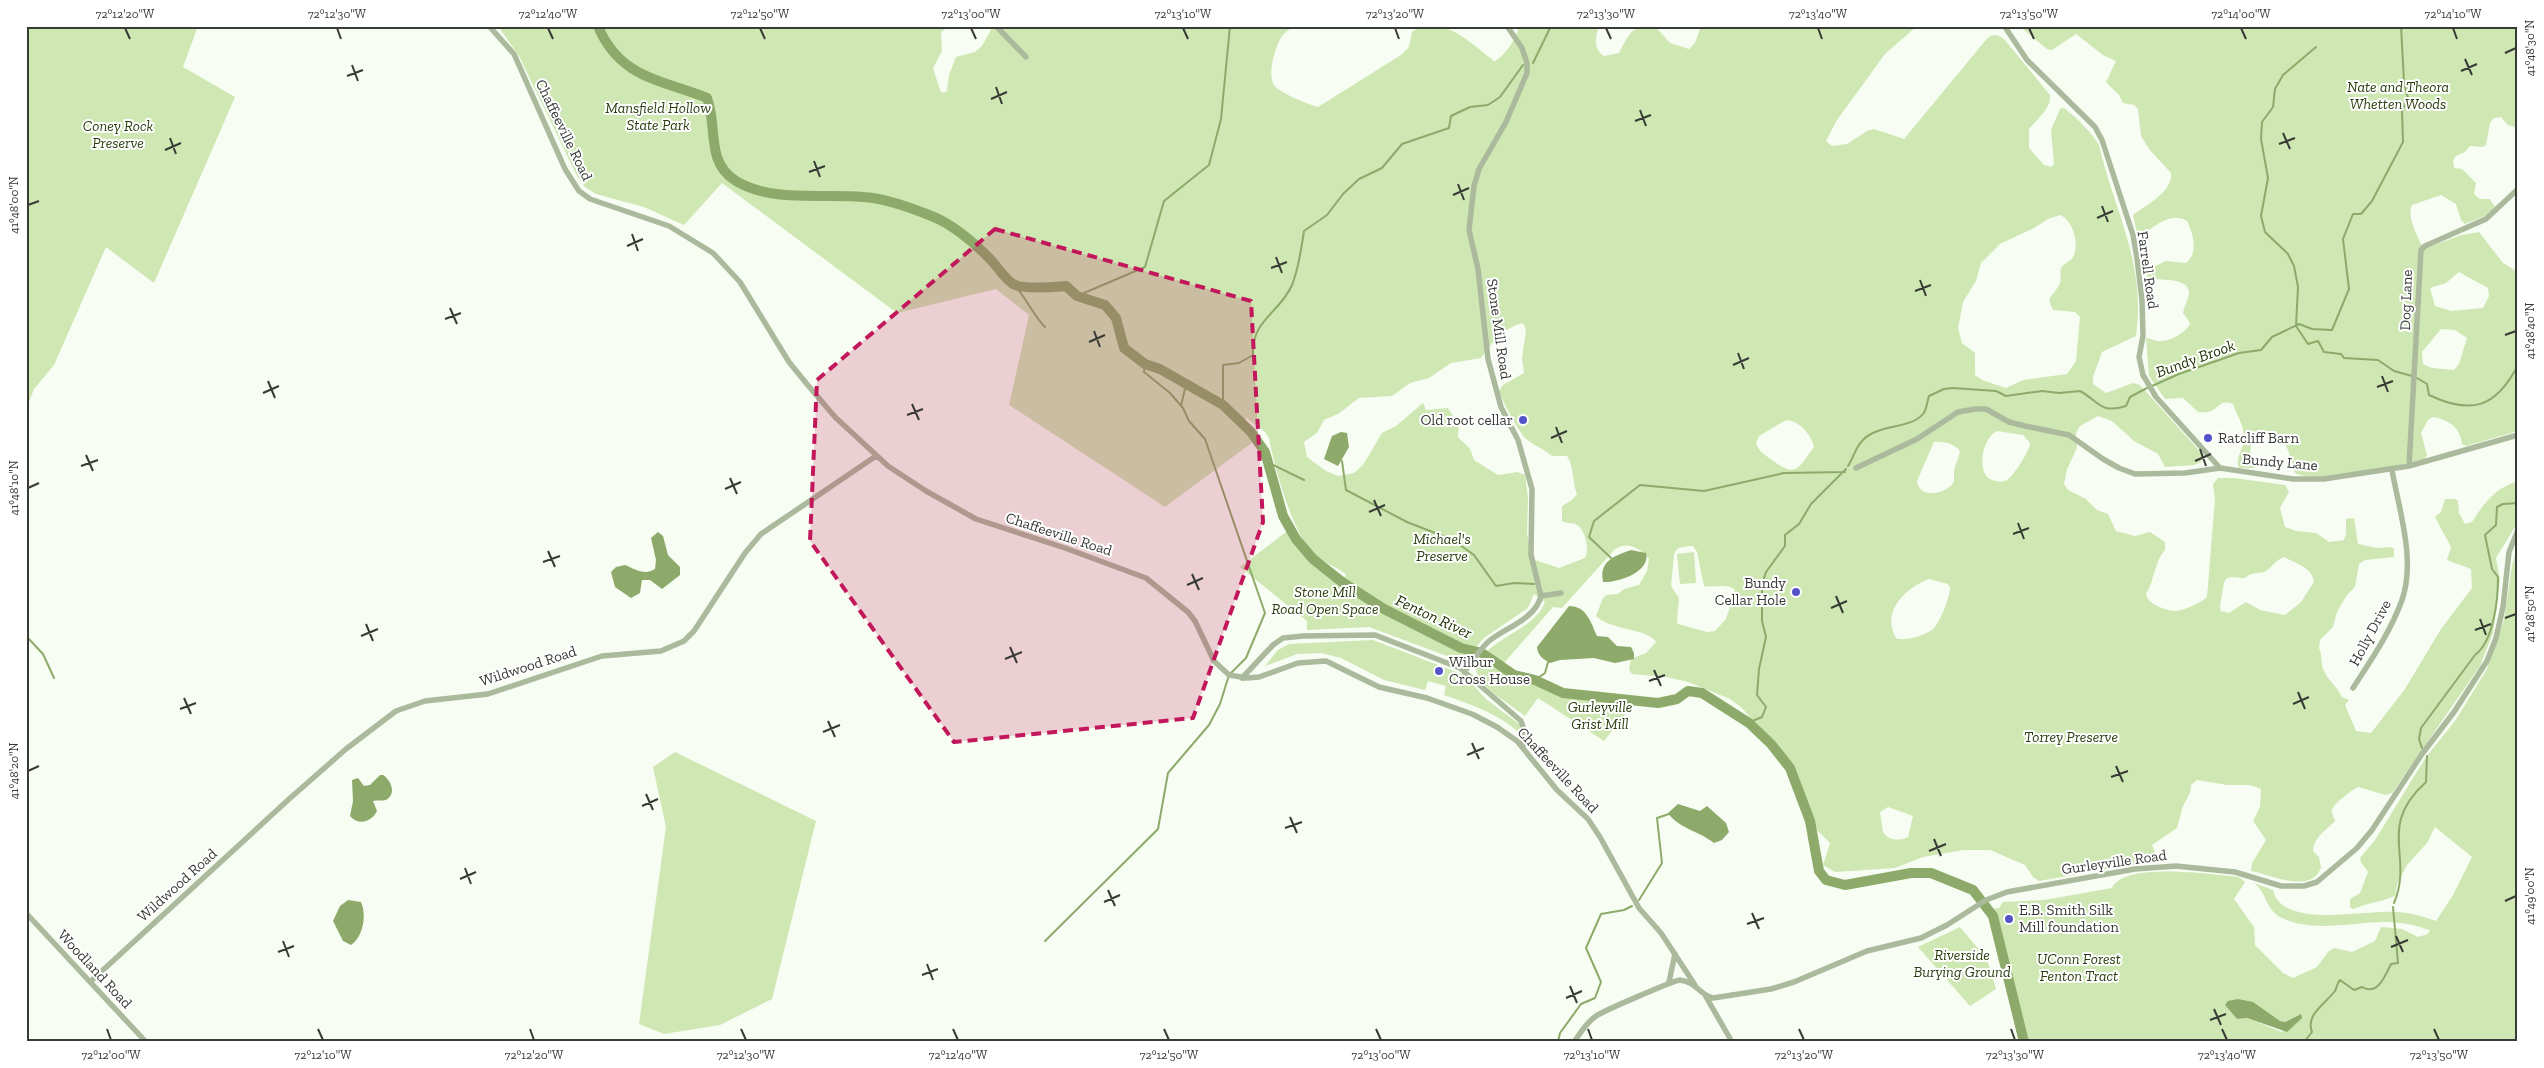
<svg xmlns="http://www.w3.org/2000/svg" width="2544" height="1068" font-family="'Zilla Slab',serif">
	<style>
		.green { fill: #cee7b3; fill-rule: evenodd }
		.water { fill: #8daa6a }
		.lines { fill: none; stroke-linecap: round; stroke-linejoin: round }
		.stream { stroke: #8daa6a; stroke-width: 2 }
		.river { stroke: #8daa6a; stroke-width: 10 }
		.minor { stroke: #abb99c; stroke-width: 5.5 }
		.marked { fill: #c2185b; fill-opacity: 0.2; stroke: #c2185b; stroke-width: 4; stroke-dasharray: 10 6; stroke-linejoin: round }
		.ticks { fill: none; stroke: #373a35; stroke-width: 2 }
		.poi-dot { fill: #5553ca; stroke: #fff; stroke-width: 2 }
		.labels { text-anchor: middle; stroke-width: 4; stroke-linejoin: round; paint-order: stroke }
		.park-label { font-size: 15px; font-style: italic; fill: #2b3e0e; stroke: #fff }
		.street-label { font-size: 15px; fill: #373a35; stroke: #fff }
		.poi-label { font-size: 15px; fill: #373a35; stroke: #fff; text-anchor: start }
		.water-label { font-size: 16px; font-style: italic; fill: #203201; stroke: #fff }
		.neatline { fill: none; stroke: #373a35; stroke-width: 2 }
		.ticks-label { font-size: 12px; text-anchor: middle; fill: #373a35 }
	</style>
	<rect width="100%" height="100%" fill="#f7fdf2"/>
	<path class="green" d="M26 26H198L183 67 235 97 154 283 106 247 54 365 34 389 26 410Z
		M498 26H950L941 32 942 51 933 68 940 90 943 93 947 91 949 75 956 57 975 52 982 46 993 26H1294C1290 29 1285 32 1282 36 1275 47 1267 73 1274 85 1277 92 1310 105 1318 107L1401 55 1409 47 1412 32C1439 10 1474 46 1494 61 1502 60 1520 34 1518 26H1599C1595 38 1593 48 1604 56L1619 53C1630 33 1630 26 1655 26L1670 43 1689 49 1695 43 1701 26H1917L1885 54 1837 120 1826 141 1832 146 1847 144 1867 131 1874 129 1904 139 1985 41 1990 36 1997 35 2004 39 2050 95C2052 108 2036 120 2029 129V148L2044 165 2051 167 2054 164 2051 130 2060 109 2064 108C2075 116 2093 134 2099 145 2115 214 2146 262 2136 336L2102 352 2093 377V384L2106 393 2133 383 2140 385 2203 455 2201 462 2194 465 2165 467 2158 454 2134 441 2112 421 2098 416 2080 426 2076 433 2077 448 2067 469 2064 484 2068 490 2086 499 2097 510 2108 514 2116 531 2135 536 2150 532 2165 542V550C2155 560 2155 579 2146 594 2147 604 2165 610 2174 611 2183 611 2201 603 2207 597L2215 499 2213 484 2218 478H2234L2285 485 2289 492 2280 508 2285 527 2296 531 2316 533 2329 542 2344 540 2346 534V519L2354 518 2358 544 2377 548 2391 547 2394 549V557L2365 560 2359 564 2355 587 2347 595 2337 612 2333 627 2320 640 2319 648C2323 656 2320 663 2324 671 2329 681 2337 687 2342 697L2349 700 2345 705 2356 731 2371 733 2405 689 2441 629 2472 588 2471 569 2447 560 2451 547 2435 517 2441 512 2445 499H2455L2458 501 2459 513 2465 524 2472 522C2484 503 2495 488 2518 481V522L2496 558 2500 580 2493 633 2480 666 2392 793 2385 795 2359 787C2354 788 2333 804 2332 810 2331 813 2334 817 2335 821 2325 832 2315 835 2313 851L2319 857 2321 868C2310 895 2269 874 2251 871L2252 863 2266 840 2253 821 2260 807 2261 789 2250 785H2227L2197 780 2191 785 2190 793 2183 806 2177 828 2152 845 2158 860 2039 881 2033 877 2025 865 1990 850H1963L1923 857 1895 868 1835 872 1823 865 1830 843 1814 827 1796 770 1742 708 1730 699 1688 682 1666 677 1632 674 1629 670 1631 659 1646 653 1656 642C1650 629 1609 630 1596 616L1603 598 1606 595 1618 594 1624 589 1639 585 1647 571 1649 559C1639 548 1629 541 1615 549L1562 608 1553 607 1504 663 1525 681 1546 688 1603 698 1640 696 1604 741 1538 698 1525 716C1512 705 1474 685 1476 666 1491 636 1534 631 1545 602L1534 594 1528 608 1484 638 1463 662 1369 627 1307 630V621L1240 567 1290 529C1304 552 1322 565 1343 580L1346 574C1335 566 1322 562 1313 553 1293 534 1274 466 1269 438L1265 432 1245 417 1253 442 1165 507 1009 405 1029 315 996 289 897 313 722 183 684 225 644 207 596 194 585 187 577 176 519 56ZM2060 215C2073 220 2080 245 2073 257 2070 262 2064 263 2061 268 2059 273 2062 278 2060 283 2057 290 2052 294 2049 300L2053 310 2075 312 2080 317 2076 361 2067 374 2023 380 2006 388 1982 380 1975 375V353L1962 343 1958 328 1963 302 1976 281 1981 263 2000 244 2034 228 2048 219ZM1523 323 1526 330 1522 358 1524 373 1503 385 1499 391C1503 402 1518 431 1526 439 1534 445 1544 449 1552 456H1567C1574 466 1572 482 1577 494L1572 500 1562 506V521C1566 524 1571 522 1577 525 1585 529 1590 550 1585 558L1559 568 1532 559 1527 533 1528 498 1525 475 1518 472 1498 475 1474 460 1470 449 1458 437 1459 425 1448 408 1426 410 1423 403 1396 426 1382 433 1363 465 1354 473 1338 476 1326 471 1307 457 1304 442 1317 433 1324 420 1338 414 1359 398 1392 396 1410 383 1429 378 1451 363 1481 358 1499 334 1516 325ZM1786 420C1798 420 1812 435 1814 447 1798 468 1797 479 1772 460 1765 455 1758 451 1756 443L1759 436ZM1997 431 2023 435 2030 443C2031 449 2013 477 2007 480 2000 483 1994 481 1988 478 1977 467 1983 438 1997 431ZM1934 442C1942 441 1957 444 1960 452L1954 470V482C1946 494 1920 500 1917 481ZM1689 546H1693L1697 552 1704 586C1714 588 1725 583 1734 589L1735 592 1726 619 1715 631 1707 632 1678 624 1677 621 1679 598 1671 586 1674 554 1678 548ZM2284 557C2296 564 2312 567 2314 582L2301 602 2285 615 2260 610 2246 602 2229 613 2221 611C2219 605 2221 601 2222 595 2225 574 2225 577 2245 578 2252 572 2256 574 2264 572 2271 569 2275 560 2284 557ZM1929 579 1948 584 1950 588C1950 597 1940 622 1934 628 1928 635 1904 642 1896 638 1881 612 1905 588 1929 579ZM1888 807 1913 816 1908 837C1899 841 1889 841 1883 832L1880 812Z
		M2019 26H2518V128L2508 125 2501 117 2494 118 2490 123 2486 145 2483 147 2470 146 2465 152 2456 156 2453 160 2454 168 2462 169 2476 183 2474 194 2480 199H2490L2495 207 2485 216 2465 224 2461 220 2456 204 2441 195 2412 205C2406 215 2418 239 2424 249L2461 235 2479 232 2503 263 2518 272V431L2466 446 2462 444C2460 427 2449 420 2433 417L2428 420 2421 433 2427 455 2424 460C2395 465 2320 485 2295 473 2286 450 2290 432 2258 430 2249 443 2248 454 2255 468H2239C2235 459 2242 450 2244 442 2246 428 2237 416 2233 404 2220 399 2218 409 2211 411 2207 413 2202 412 2198 412L2183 398 2165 399 2149 376 2146 338C2150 338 2154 341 2158 341 2167 343 2188 332 2190 323L2183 313C2184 306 2188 300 2189 294 2191 277 2158 280 2148 279L2146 270 2166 261 2186 263C2199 253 2193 233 2187 221 2171 211 2155 226 2142 235L2137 233 2133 215C2146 205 2173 192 2171 173L2149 149 2141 136 2138 109 2134 105 2123 103 2119 95 2106 82 2116 61 2103 55 2076 34 2052 50 2047 49ZM2459 272 2488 288 2489 296 2483 308 2451 311 2435 306 2430 288 2446 283ZM2441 329 2455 330 2467 338 2459 364 2454 370 2432 368 2423 364 2422 352Z
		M2518 546V1042H2025L2013 1000 1998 919 1990 909 1999 908 2003 902 2044 900 2112 888C2124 861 2215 875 2239 877L2245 882 2234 899 2254 927 2255 945 2283 973 2293 978 2317 967 2328 952 2334 948 2352 952 2375 941 2381 927 2402 929 2418 937 2428 934 2430 930 2426 929C2412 924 2399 922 2385 922 2352 922 2313 933 2282 918 2265 910 2267 892 2254 883L2273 890C2281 929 2365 910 2394 912 2409 912 2422 916 2436 921L2453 895 2472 857 2435 827 2427 843 2407 865 2397 884 2395 896C2381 902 2367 903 2353 909L2350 907V899L2360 893 2368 872 2361 862 2360 858 2375 840 2426 757 2455 721 2487 669 2504 620 2512 565ZM2225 1005 2284 1022 2301 1014 2282 1032 2247 1018 2237 1019Z
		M1694 552 1696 583 1680 584 1677 554Z
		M1373 640 1464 675 1486 699 1519 724 1532 746C1508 717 1478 707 1444 695L1446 686 1428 681 1425 690 1384 680 1341 658 1321 653 1297 654 1265 666 1278 650 1289 644Z
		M675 752 816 821 772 999 720 1025 664 1034 639 1024 666 827 653 767Z
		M1960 927 1987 959 1996 989 1970 1006 1918 947Z"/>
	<path class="water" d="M1341 432 1347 433 1349 447 1338 466 1324 459 1332 436Z
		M658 532 663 536 668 555 680 567V575L662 589 650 580H642L640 593 631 598 615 587 611 572 616 567 625 565C635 569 644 576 655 569L656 560 651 538Z
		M1631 550 1646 553C1651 572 1617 583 1603 582 1599 561 1614 556 1631 550Z
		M1569 606C1587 606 1591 623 1597 636L1608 637 1617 646 1631 647 1634 653V659L1615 663 1594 658 1560 660 1550 663C1544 660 1537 655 1537 647Z
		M380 775H383C391 780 397 794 386 800 382 801 377 800 373 801L377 811C372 822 358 826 350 816L353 801 352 780 358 778 364 786 370 785Z
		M1678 804 1700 811 1707 806 1726 823 1729 832 1722 840 1714 843C1699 831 1678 828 1668 813Z
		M348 900 361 902C367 915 363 937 351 945L343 941 333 921 340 906Z
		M2238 999 2253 1002 2280 1021 2285 1022 2301 1014 2302 1018 2287 1032 2247 1018 2237 1019 2225 1005 2228 1001Z"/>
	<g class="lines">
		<path class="stream" d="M2316 47 2283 75 2275 89 2273 107 2262 122 2261 139 2268 178 2261 216 2265 232 2288 254 2294 266 2298 287 2296 326 2308 344 2318 341 2324 352 2341 354 2344 358 2378 360 2394 371 2412 376
			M1533 63 1551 26
			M1014 285C1027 298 1032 314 1045 327
			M1077 296 1145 267 1164 201 1209 165 1221 119 1230 26
			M2417 378 2427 384 2429 395C2471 415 2496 408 2518 365
			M2152 386 2179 374 2239 353 2261 350 2272 337 2299 324 2312 329 2332 330 2349 289 2343 239 2353 214H2361L2372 201 2403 142 2402 111 2408 98 2404 82 2401 26
			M1223 405V365L1239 363 1253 355C1251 320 1280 313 1292 285 1299 268 1301 249 1304 231L1327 215 1343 194 1359 179 1382 168 1402 144 1449 128 1451 116 1470 107 1488 105 1500 97 1523 65
			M1181 406 1186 384
			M1342 461 1346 490 1407 522 1453 540 1474 555 1496 586 1514 583 1534 584
			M1269 463 1304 480
			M1848 466C1854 457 1855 448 1863 440 1878 424 1911 429 1923 414 1927 409 1927 402 1929 396L1944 389 1953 388 1996 391 2006 396 2042 391 2059 393 2080 391C2100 402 2100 414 2126 406L2130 397 2147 388
			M1611 558 1589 537 1594 521 1640 485 1704 491 1784 473 1845 472
			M26 636 43 654 54 678
			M1535 680 1545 673 1548 662
			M1727 708 1750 722 1762 717 1766 707 1757 695 1759 669 1766 637 1762 621V584L1766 572 1785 546V535L1799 524 1811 504 1846 469
			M2422 748 2419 739 2421 728 2475 655C2494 641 2498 599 2498 577L2492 569 2485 535 2496 525 2497 507 2503 504 2518 503
			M1639 900 1662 863 1657 818 1669 814
			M2394 903C2414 856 2376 827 2426 782L2427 756
			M1045 941 1158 829 1168 773 1209 725 1220 704 1229 675 1246 658 1265 613 1205 439 1189 421 1183 408 1170 393 1144 372 1145 364
			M1558 1042 1560 1033 1581 1004 1595 998 1601 982 1586 948 1601 914 1624 910 1632 906
			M2266 1042H2288
			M2304 1042 2312 1032C2305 1015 2326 1003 2335 991 2337 987 2337 983 2340 980L2354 990 2362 987C2378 996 2385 976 2391 964L2398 963 2393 907"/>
		<path class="river" d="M598 26C619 78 662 80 707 98 718 126 705 162 736 181 773 203 822 193 863 197 885 198 909 207 929 215 951 223 974 242 990 259 997 266 1004 278 1013 284 1023 290 1054 287 1066 286L1077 296 1105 305 1116 318 1124 348 1145 364 1160 369 1223 405 1251 432 1265 452 1283 516 1296 539 1313 559 1342 582 1384 609 1461 648 1482 653 1514 675 1535 680 1563 693 1658 703 1677 699 1688 691 1702 693 1749 723 1771 744 1790 768 1810 821 1819 871 1826 880 1845 885 1911 873H1931L1973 890 1993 916 2024 1042"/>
		<path class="minor" d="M489 26 514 54 565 169 579 191 590 199 669 226 713 253 740 282 789 362 806 383 835 417 888 466 926 491 976 519 1065 548 1146 578 1188 612 1195 621 1214 661 1229 675 1247 678 1259 677 1298 663 1326 661 1379 687 1427 698 1472 714 1497 727 1517 741 1557 790 1588 819 1600 837 1639 908 1661 933 1695 985
			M996 26 1026 57
			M2005 27 2027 60 2095 127 2102 140 2133 235 2137 258 2142 300 2143 336 2139 357 2143 375 2156 397 2220 468
			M2409 466 2421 250 2425 246 2486 219 2518 189
			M1856 468 1917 439 1958 412 1975 409H1986L2009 422 2025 426 2069 435 2103 459 2119 468 2135 474 2185 473 2220 468 2293 479H2324L2409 466 2518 435
			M1541 596 1561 593
			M1465 671C1472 662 1479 650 1488 642 1504 628 1535 620 1541 596L1531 555 1532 489 1518 440 1501 407 1488 359 1478 269 1469 230 1474 186 1479 169 1506 122 1527 73V63L1522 48 1507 26
			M1242 678 1273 645 1283 638 1303 636 1375 635 1460 668 1521 721 1524 730 1523 748
			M2353 688C2371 660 2391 631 2402 600 2416 560 2399 510 2392 470
			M26 913 146 1042
			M90 982 288 800 346 749 396 711 425 701 488 694 602 656 661 651 684 641 694 631 745 553 761 534 876 456
			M1669 982 1675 954
			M1705 995 1732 1042
			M1574 1042C1581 1032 1586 1023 1596 1016 1603 1011 1675 980 1680 980 1697 982 1699 995 1713 998L1771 989 1794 982 1867 951 1921 938 1947 925 1986 900 2007 892 2135 869 2176 866 2235 872 2281 886H2304L2317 882 2357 848 2372 830 2422 754 2454 712 2487 661 2496 638 2503 607 2509 552 2518 530"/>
	</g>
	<path class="marked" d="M995 229 1251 301 1263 522 1193 718 954 742 810 541 817 380Z"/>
	<path class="ticks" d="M125 28 130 39M337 28 341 39M548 28 553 39M760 28 765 39M971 28 976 39M1183 28 1188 39M1395 28 1399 39M1606 28 1611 39M1818 28 1822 39M2029 28 2034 39M2241 28 2246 39M2453 28 2457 39M2505 53 2516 48M2465 59 2472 75M352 65 358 81M2461 71 2477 64M347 76 363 70M996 87 1002 104M991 99 1007 92M1640 110 1646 126M1635 121 1651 115M2283 133 2290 149M170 138 176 154M2279 144 2295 138M165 150 181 143M814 161 820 177M809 172 825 166M1458 184 1464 200M1453 195 1469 188M28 205 39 201M2102 206 2108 222M2097 218 2113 211M632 234 638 251M627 246 643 239M1276 257 1282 273M1271 268 1287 262M1920 280 1926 296M1915 291 1931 285M450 308 457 324M445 319 461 313M1094 331 1100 347M2505 335 2516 331M1089 342 1105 335M1738 353 1744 369M1733 365 1749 358M2382 376 2388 392M268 381 275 398M2377 387 2393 381M263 393 279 386M912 404 919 420M907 415 923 409M1556 427 1562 443M1551 438 1567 431M2200 449 2206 466M86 455 93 471M2195 461 2211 454M81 466 98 460M730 478 737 494M28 488 39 483M725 489 741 482M1374 500 1381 516M1369 512 1385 505M2018 523 2024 539M2013 534 2029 528M548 551 555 567M543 562 560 556M1192 574 1199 590M1187 585 1203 578M1836 596 1843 613M1831 608 1847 601M2505 618 2516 614M2480 619 2486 635M366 624 373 641M2475 630 2491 624M361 636 378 629M1010 647 1017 663M1005 659 1022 652M1654 670 1661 686M1649 681 1665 675M2298 692 2305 709M184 698 191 714M2293 704 2309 697M180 709 196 703M828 721 835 737M823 732 840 725M1472 743 1479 759M1467 755 1484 748M2116 766 2123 782M28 771 39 766M2111 777 2128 771M646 794 653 810M642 806 658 799M1290 817 1297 833M1285 828 1302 822M1934 839 1941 856M1929 851 1946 844M465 868 471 884M460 879 476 872M1108 890 1115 906M2505 901 2516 896M1104 902 1120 895M1752 913 1759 929M1747 924 1764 918M2396 936 2403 952M283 941 289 957M2391 947 2408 940M278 952 294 946M927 964 933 980M922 975 938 969M1570 986 1577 1003M1566 998 1582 991M2214 1009 2221 1025M2210 1020 2226 1014M107 1029 111 1040M318 1029 323 1040M530 1029 534 1040M741 1029 746 1040M953 1029 958 1040M1164 1029 1169 1040M1376 1029 1381 1040M1588 1029 1592 1040M1799 1029 1804 1040M2011 1029 2015 1040M2222 1029 2227 1040M2434 1029 2439 1040"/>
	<g class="poi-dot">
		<circle cx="1523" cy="420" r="5"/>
		<circle cx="2208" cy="438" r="5"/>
		<circle cx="1796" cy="592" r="5"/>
		<circle cx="1439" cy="671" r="5"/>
		<circle cx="2009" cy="919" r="5"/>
	</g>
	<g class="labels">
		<g class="park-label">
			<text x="2398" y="92">Nate and Theora<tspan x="2398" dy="17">Whetten Woods</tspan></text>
			<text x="658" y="113">Mansfield Hollow<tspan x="658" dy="17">State Park</tspan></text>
			<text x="118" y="131">Coney Rock<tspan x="118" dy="17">Preserve</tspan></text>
			<text x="1442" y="544">Michael's<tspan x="1442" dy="17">Preserve</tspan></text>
			<text x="1325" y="597">Stone Mill<tspan x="1325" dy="17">Road Open Space</tspan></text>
			<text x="1600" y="712">Gurleyville<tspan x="1600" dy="17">Grist Mill</tspan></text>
			<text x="2071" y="742">Torrey Preserve</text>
			<text x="1962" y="960">Riverside<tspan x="1962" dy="17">Burying Ground</tspan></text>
			<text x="2079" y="964">UConn Forest<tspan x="2079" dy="17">Fenton Tract</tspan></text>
		</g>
		<g class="street-label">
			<text transform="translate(564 130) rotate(64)" y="5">Chaffeeville Road</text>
			<text transform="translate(2148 270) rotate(82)" y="5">Farrell Road</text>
			<text transform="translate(2406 300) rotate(-88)" y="5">Dog Lane</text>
			<text transform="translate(1499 329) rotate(82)" y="5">Stone Mill Road</text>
			<text transform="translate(2280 462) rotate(5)" y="5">Bundy Lane</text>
			<text transform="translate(1059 534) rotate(18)" y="5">Chaffeeville Road</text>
			<text transform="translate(2370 633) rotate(-62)" y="5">Holly Drive</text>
			<text transform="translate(528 666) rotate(-18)" y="5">Wildwood Road</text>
			<text transform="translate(1558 770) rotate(47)" y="5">Chaffeeville Road</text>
			<text transform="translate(2114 862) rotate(-8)" y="5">Gurleyville Road</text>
			<text transform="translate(177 885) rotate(-42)" y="5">Wildwood Road</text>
			<text transform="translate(95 969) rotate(47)" y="5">Woodland Road</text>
		</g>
		<g class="poi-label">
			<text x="1513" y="425" text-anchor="end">Old root cellar</text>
			<text x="2218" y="443">Ratcliff Barn</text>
			<text x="1786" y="588" text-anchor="end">Bundy<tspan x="1786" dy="17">Cellar Hole</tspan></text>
			<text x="1449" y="667">Wilbur<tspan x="1449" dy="17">Cross House</tspan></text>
			<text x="2019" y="915">E.B. Smith Silk<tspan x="2019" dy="17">Mill foundation</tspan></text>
		</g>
		<g class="water-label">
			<text transform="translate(2195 358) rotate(-20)" y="6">Bundy Brook</text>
			<text transform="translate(1434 616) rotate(25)" y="6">Fenton River</text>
		</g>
	</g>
	<rect width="2544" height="1068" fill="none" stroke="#ffffff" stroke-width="55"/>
	<rect x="28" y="28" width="2488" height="1012" class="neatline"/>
	<g class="ticks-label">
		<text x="125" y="18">72°12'20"W</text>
		<text x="337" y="18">72°12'30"W</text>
		<text x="548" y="18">72°12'40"W</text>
		<text x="760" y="18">72°12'50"W</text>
		<text x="971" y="18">72°13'00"W</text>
		<text x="1183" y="18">72°13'10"W</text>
		<text x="1395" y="18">72°13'20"W</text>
		<text x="1606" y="18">72°13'30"W</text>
		<text x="1818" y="18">72°13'40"W</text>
		<text x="2029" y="18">72°13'50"W</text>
		<text x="2241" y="18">72°14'00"W</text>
		<text x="2453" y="18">72°14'10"W</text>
		<text transform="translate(2530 48) rotate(-90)" y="4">41°48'30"N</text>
		<text transform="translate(14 205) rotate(-90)" y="4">41°48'00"N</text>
		<text transform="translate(2530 331) rotate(-90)" y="4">41°48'40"N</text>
		<text transform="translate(14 488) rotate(-90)" y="4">41°48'10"N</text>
		<text transform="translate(2530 614) rotate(-90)" y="4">41°48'50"N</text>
		<text transform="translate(14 771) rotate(-90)" y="4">41°48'20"N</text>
		<text transform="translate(2530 896) rotate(-90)" y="4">41°49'00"N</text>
		<text x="111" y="1059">72°12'00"W</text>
		<text x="323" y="1059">72°12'10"W</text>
		<text x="534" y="1059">72°12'20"W</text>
		<text x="746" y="1059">72°12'30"W</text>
		<text x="958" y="1059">72°12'40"W</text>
		<text x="1169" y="1059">72°12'50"W</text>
		<text x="1381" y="1059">72°13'00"W</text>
		<text x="1592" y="1059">72°13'10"W</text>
		<text x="1804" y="1059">72°13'20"W</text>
		<text x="2015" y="1059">72°13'30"W</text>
		<text x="2227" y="1059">72°13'40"W</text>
		<text x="2439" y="1059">72°13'50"W</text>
	</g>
</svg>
